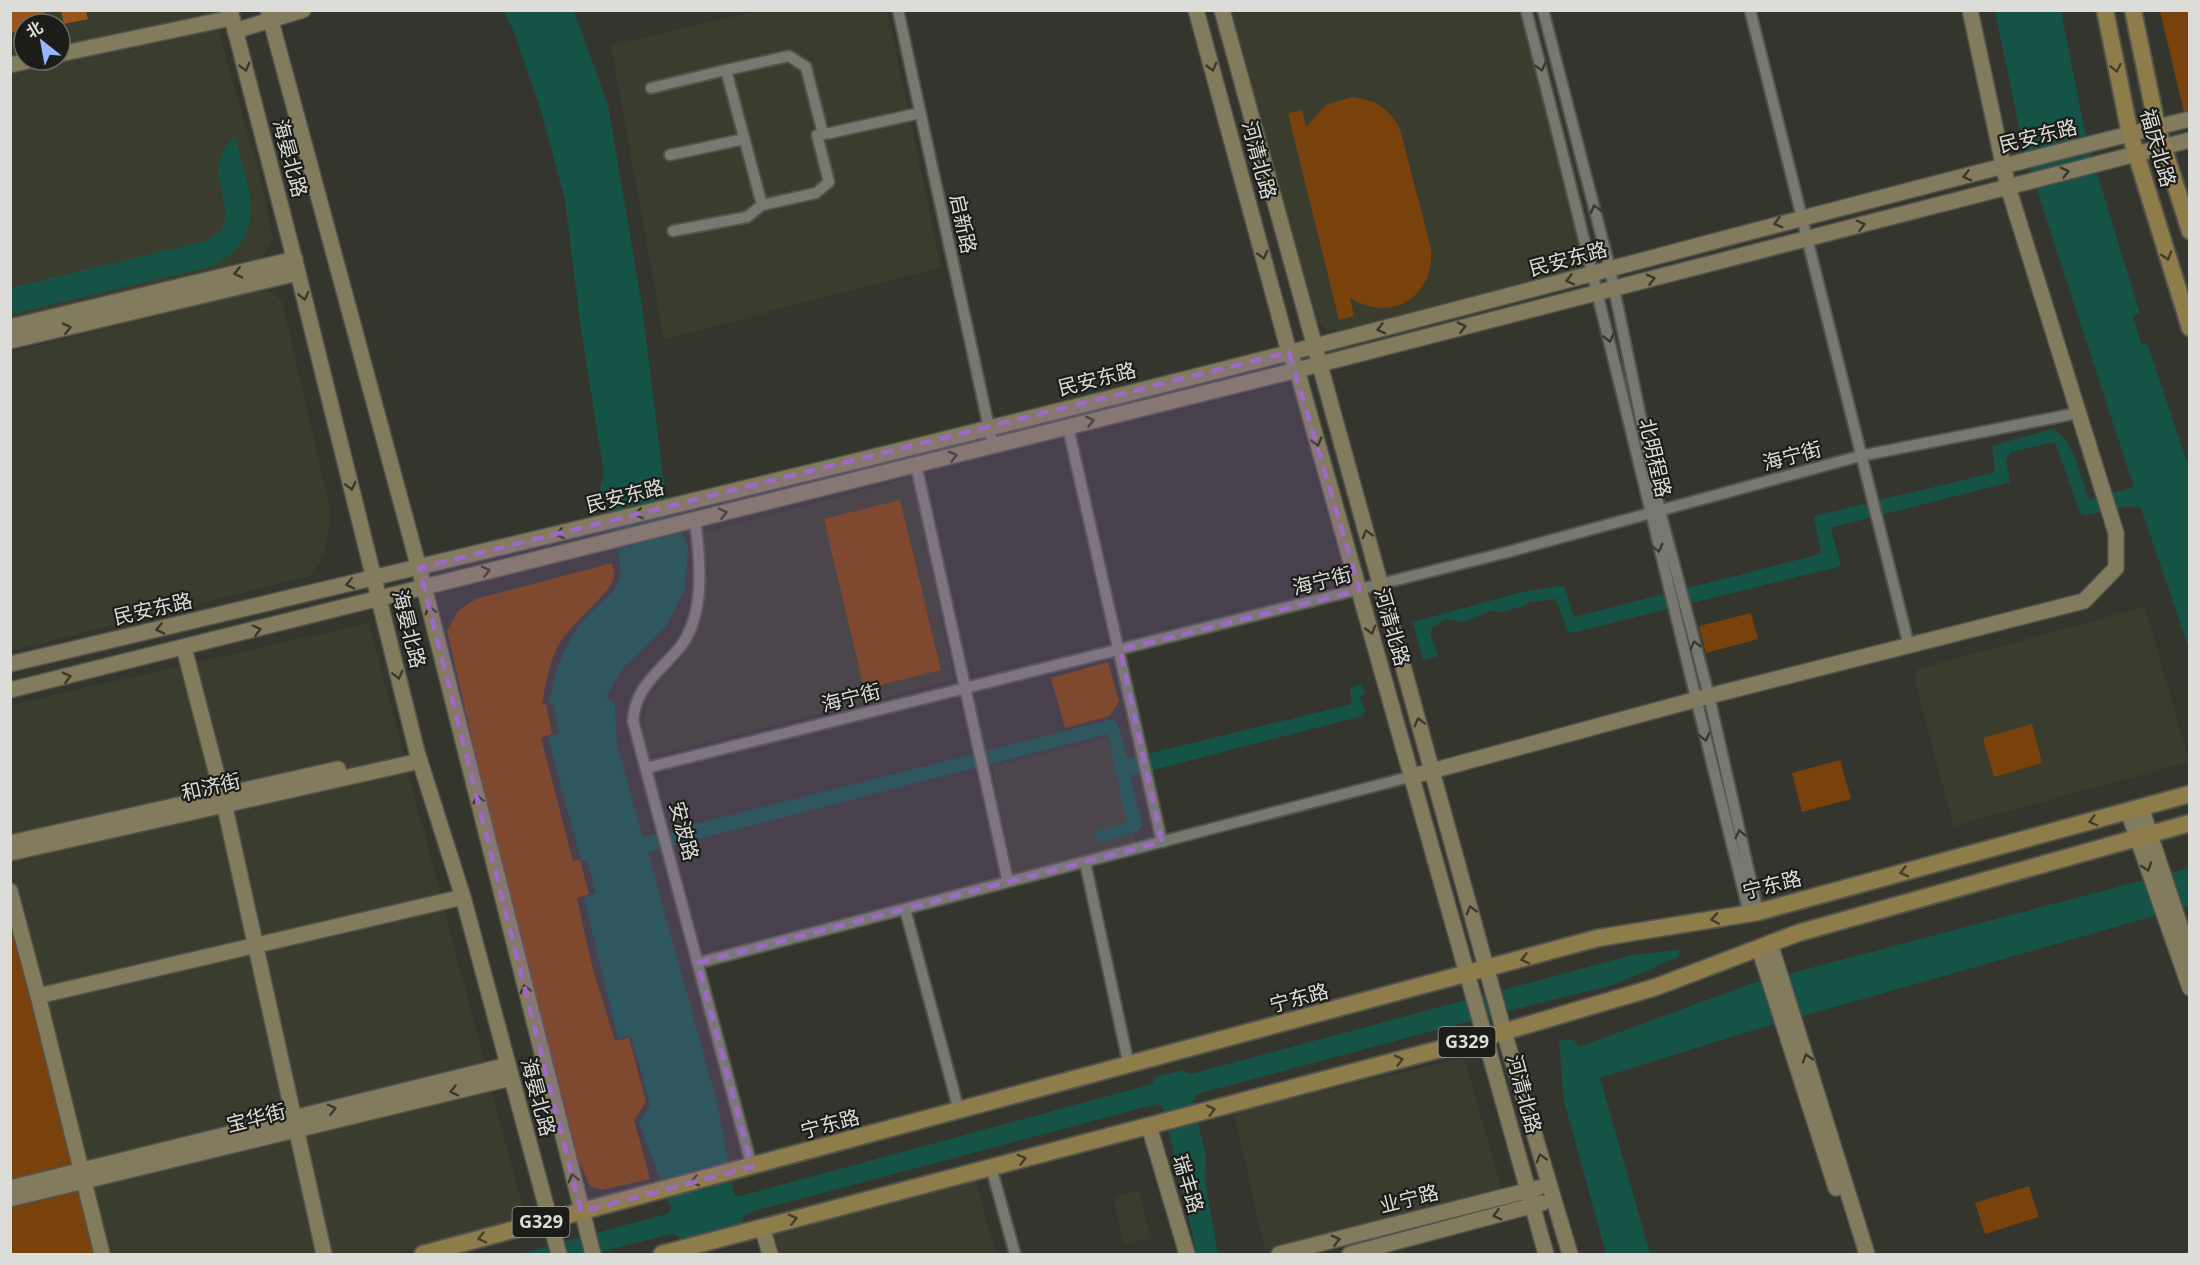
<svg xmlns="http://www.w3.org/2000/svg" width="2200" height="1265" font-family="'Noto Sans','Noto Sans SC',sans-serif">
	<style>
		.built { fill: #3a3d2e; fill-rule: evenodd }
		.green { fill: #79410b }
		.forest { fill: #96561e }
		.water { fill: #155347 }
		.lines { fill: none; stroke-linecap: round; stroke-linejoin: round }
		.street-casing { stroke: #52534c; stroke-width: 14 }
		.secondary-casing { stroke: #52534c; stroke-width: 18 }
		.primary-casing { stroke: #52534c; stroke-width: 20 }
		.street { stroke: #777970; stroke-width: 10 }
		.secondary { stroke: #837b5d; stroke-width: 15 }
		.primary { stroke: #8e7d4a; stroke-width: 16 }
		.oneway { stroke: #3b392d }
		.oneway2 { stroke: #373933 }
		.oneway3 { stroke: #443f2a }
		.marked { fill: #9d6ac8; fill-opacity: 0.2; stroke: #9d6ac8; stroke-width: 4.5; stroke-dasharray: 12 8; stroke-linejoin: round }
		.labels { text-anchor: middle; stroke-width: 4.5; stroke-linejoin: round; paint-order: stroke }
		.shield { fill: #1c1d19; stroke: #a2a39f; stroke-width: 1.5 }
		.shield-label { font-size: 18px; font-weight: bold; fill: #dcddd8 }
		.street-label { font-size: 20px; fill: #dcddd8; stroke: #1c1d19 }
	</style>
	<rect width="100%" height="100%" fill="#34362e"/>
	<path class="built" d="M10 11H213L265 197 272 239 263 257 11 320ZM24 24H60V60H24Z
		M758 11H887L941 267 664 339 611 45Z
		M1232 11H1521L1582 244V257L1576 269 1342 330H1328L1314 319Z
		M259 291 273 293 282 301 331 514 324 554 310 576 11 651V352Z
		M912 477 954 680 648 757 643 723 648 701 662 679 682 659 702 617 708 570 703 533Z
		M2145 607 2189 762 1953 826 1915 679 1918 669Z
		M369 623 526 1221 393 1254H107L11 880 10 705Z
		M1108 738 1136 845 1014 875 992 766Z
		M1464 1058 1502 1190 1265 1251 1234 1112Z
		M975 1178 996 1254H775L769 1233Z
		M1139 1191 1150 1238 1124 1245 1113 1197Z"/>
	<path class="green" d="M2160 11H2189V133Z
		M1352 97C1375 99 1390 109 1400 129L1431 249C1435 296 1391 324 1350 298L1354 316 1339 320 1288 113 1302 110 1306 127 1326 105Z
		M900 500 941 670 864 689 824 519Z
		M612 563C613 567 614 573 614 577 611 592 574 622 563 638 549 658 546 682 542 705L546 704 552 734 541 738 573 861 580 860 589 894 577 898 592 966 615 1041 629 1038 646 1102 634 1120 650 1179 602 1190 590 1186 576 1155 496 842 447 631 458 611 476 599Z
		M1751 613 1758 639 1706 653 1699 626Z
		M1108 662 1119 701 1110 716 1065 728 1051 678Z
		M2032 724 2042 763 1994 777 1983 738Z
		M1840 760 1851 799 1802 812 1792 773Z
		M11 925 94 1254H11Z
		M2029 1186 2039 1217 1985 1234 1975 1203Z"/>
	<path class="forest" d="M10 11H44L48 24H24V30L11 33Z
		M61 11H86L88 19 64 24Z"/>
	<path class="water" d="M504 11H574L608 105 642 306 665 493 688 547 685 590 666 627 622 669 607 696 615 705 617 745 643 837 1113 719 1118 724 1127 759 1352 704 1350 688 1362 684 1365 694 1360 696 1365 712 1362 716 1130 776 1143 825 1136 832 1098 843 1095 831 1123 824 1126 821 1108 734 648 852 718 1106 734 1195 740 1196 1152 1084 1155 1077 1183 1070 1188 1074 1195 1073 1633 955 1675 950 1680 951 1678 957 1613 985 1515 1009 1197 1094 1193 1102 1206 1156 1205 1181 1218 1254H1197L1164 1111 1162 1106 1157 1104 754 1211 744 1216 741 1223 680 1239 677 1235 671 1234 592 1254H519L670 1213 671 1207 639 1123 650 1105 631 1035 618 1038 584 898 596 893 587 860 581 861 548 737 559 733 553 704H549C555 670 564 644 587 616 598 604 615 595 620 578 624 564 605 505 600 488L604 474 581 329 565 200 542 114 514 32Z
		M1995 11H2061L2086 137 2140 314 2133 316 2141 344 2147 343 2186 460 2189 461V649L2141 508 2128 506 2086 515 2080 513 2055 442 2011 452 2006 460 2010 482 1834 527 1831 530 1841 564 1838 567 1571 633 1568 632 1556 599 1528 602 1524 606 1501 612 1491 611 1465 622 1447 619 1432 628 1430 634 1438 656 1423 660 1413 622 1522 592 1559 586H1564L1574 617 1817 555 1821 552 1814 518 1818 515 1992 473 1995 470 1992 446 2052 429C2074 438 2081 479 2089 500L2134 487 2024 151Z
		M234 135C248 183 271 237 213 266L11 314V288L205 241 220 232C235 209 213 185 220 161 222 152 229 143 234 135Z
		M2189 868V906L1757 1029 1600 1078 1650 1254H1606L1564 1101 1559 1041 1573 1039 1579 1047 1753 983Z"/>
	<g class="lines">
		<g class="street-casing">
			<path id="street" d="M898 10 993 446
				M1526 10C1604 311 1674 613 1749 913
				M1543 10 1610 269 1660 511 1709 696 1758 912
				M1750 10 1909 646
				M651 88 726 70
				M823 134 806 67 789 56 726 70 762 205 816 193 829 182 817 135 830 133 920 113
				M670 155 744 139
				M673 231 747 217 762 205
				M1068 427 1162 842
				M916 465 1008 882
				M695 520C700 558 706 612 681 646 661 671 635 686 633 721L752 1167
				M646 768 1504 553 1860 456 2078 413
				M1085 862 1129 1066
				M905 909 959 1111
				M698 963 1413 776
				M991 1167 1015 1254"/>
		</g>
		<g class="secondary-casing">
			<path id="secondary" d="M230 10 298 273 417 752 463 897 559 1254
				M268 10 424 587 593 1254
				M1196 10 1289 352 1297 370 1546 1254
				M1222 10 1504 1032 1570 1254
				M235 31 303 10
				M60 54 231 18
				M10 65 32 60
				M10 327 295 259
				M10 341 298 273
				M184 648 222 794 324 1254
				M10 664C446 561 882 457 1315 346 1607 271 1897 191 2190 119
				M10 690 1297 370 2190 140
				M1413 776 1709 696 2084 601 2116 568V533L2008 187 1970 10
				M2141 807 2190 956
				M2128 811 2190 988
				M10 843 338 769
				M10 853 420 761
				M10 891 38 996 463 897
				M1770 943 1867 1254
				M1759 948 1836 1188
				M38 996 102 1254
				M1149 1126 1187 1254
				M10 1188 508 1065
				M10 1199 511 1078
				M762 1227 770 1254
				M1279 1254 1538 1188
				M1350 1254 1542 1203"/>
		</g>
		<g class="primary-casing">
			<path id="primary" d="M2105 10 2130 134 2190 328
				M2133 10 2157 127 2190 231
				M423 1254 1598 938 1758 912 2190 794
				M662 1254 1486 1037 1656 987 1798 933 2190 823"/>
		</g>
		<use href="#street" class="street"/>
		<use href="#secondary" class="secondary"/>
		<use href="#primary" class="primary"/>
	</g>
	<defs><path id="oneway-chevron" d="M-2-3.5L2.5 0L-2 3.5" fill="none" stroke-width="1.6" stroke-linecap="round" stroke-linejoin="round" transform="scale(1.5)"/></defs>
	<g class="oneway">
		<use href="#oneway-chevron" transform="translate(245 67) rotate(75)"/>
		<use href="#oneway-chevron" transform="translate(1212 67) rotate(75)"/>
		<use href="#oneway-chevron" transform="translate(2065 172) rotate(-15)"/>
		<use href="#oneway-chevron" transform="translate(1967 176) rotate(166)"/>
		<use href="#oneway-chevron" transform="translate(1778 223) rotate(164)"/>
		<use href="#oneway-chevron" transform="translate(1861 225) rotate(-15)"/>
		<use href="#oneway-chevron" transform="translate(1263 255) rotate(75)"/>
		<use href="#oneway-chevron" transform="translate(238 273) rotate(167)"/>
		<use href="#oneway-chevron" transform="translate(1651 279) rotate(-14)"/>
		<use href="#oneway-chevron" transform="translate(1570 280) rotate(165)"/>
		<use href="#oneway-chevron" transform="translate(304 296) rotate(76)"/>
		<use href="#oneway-chevron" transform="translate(1462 327) rotate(-14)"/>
		<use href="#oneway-chevron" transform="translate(67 328) rotate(-13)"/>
		<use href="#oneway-chevron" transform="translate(1381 329) rotate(165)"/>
		<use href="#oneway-chevron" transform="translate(1090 421) rotate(-14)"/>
		<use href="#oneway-chevron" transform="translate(1317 442) rotate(74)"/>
		<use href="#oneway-chevron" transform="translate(953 456) rotate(-14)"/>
		<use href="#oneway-chevron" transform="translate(351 486) rotate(76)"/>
		<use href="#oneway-chevron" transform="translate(723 513) rotate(-14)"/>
		<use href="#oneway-chevron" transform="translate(639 514) rotate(167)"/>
		<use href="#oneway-chevron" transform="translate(560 534) rotate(166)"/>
		<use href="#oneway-chevron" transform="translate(1367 534) rotate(-105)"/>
		<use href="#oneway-chevron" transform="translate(486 571) rotate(-14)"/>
		<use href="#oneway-chevron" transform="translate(350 584) rotate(167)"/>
		<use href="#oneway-chevron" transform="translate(430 610) rotate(-104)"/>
		<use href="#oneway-chevron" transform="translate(160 629) rotate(167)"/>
		<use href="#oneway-chevron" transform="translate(257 630) rotate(-14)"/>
		<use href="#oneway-chevron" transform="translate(1371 630) rotate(74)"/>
		<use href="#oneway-chevron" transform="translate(398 675) rotate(76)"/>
		<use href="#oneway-chevron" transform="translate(67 677) rotate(-14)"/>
		<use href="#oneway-chevron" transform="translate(1419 722) rotate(-105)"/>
		<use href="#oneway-chevron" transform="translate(478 799) rotate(-104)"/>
		<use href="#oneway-chevron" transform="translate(2147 867) rotate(71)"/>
		<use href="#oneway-chevron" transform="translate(1471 910) rotate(-105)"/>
		<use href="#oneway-chevron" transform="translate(525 989) rotate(-104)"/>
		<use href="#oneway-chevron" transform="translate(1807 1058) rotate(-107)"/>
		<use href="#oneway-chevron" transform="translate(454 1091) rotate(166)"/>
		<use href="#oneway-chevron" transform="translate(332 1109) rotate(-14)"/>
		<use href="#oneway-chevron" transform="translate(1541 1158) rotate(-106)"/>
		<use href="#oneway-chevron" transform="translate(573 1178) rotate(-104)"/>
		<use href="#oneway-chevron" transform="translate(1497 1215) rotate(165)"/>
		<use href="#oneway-chevron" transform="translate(1336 1240) rotate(-14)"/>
	</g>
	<g class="oneway2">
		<use href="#oneway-chevron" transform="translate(1541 67) rotate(75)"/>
		<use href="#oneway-chevron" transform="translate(1595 209) rotate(-105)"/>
		<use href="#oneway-chevron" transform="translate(1609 338) rotate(77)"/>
		<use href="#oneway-chevron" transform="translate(1658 548) rotate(76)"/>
		<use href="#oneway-chevron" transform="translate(1695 645) rotate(-105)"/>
		<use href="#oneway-chevron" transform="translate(1705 737) rotate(76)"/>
		<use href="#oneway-chevron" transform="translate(1740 834) rotate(-103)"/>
	</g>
	<g class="oneway3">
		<use href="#oneway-chevron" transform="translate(2116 68) rotate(78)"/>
		<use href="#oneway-chevron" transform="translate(2167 256) rotate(73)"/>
		<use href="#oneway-chevron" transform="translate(2093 821) rotate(165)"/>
		<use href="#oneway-chevron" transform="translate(1904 872) rotate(165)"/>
		<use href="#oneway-chevron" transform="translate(1715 919) rotate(171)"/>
		<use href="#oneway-chevron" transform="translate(1525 959) rotate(165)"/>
		<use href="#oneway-chevron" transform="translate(1399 1060) rotate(-15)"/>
		<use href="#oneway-chevron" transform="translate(1211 1110) rotate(-15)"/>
		<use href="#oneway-chevron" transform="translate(1022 1159) rotate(-15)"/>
		<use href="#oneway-chevron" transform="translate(695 1181) rotate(166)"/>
		<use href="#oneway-chevron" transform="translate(793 1219) rotate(-15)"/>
		<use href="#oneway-chevron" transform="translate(482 1238) rotate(165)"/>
	</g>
	<path class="marked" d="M1289 352 1360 590 1120 650 1162 842 698 963 752 1167 581 1212 419 568Z"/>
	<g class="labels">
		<g class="shield">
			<rect x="1438.5" y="1027" width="57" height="30" rx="4.5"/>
			<rect x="512.5" y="1207" width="57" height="30" rx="4.5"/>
		</g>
		<g class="shield-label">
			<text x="1467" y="1048">G329</text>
			<text x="541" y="1228">G329</text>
		</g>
		<g class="street-label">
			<text transform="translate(2038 136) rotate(-14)" y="7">民安东路</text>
			<text transform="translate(2158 148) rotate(74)" y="7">福庆北路</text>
			<text transform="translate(290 158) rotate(75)" y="7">海晏北路</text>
			<text transform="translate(1259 160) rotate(75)" y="7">河清北路</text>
			<text transform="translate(963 224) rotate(78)" y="7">启新路</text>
			<text transform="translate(1568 259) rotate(-15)" y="7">民安东路</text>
			<text transform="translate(1097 379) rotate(-14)" y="7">民安东路</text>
			<text transform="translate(1792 456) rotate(-15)" y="7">海宁街</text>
			<text transform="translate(1655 458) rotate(77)" y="7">北明程路</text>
			<text transform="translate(625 496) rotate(-14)" y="7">民安东路</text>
			<text transform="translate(1322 581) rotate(-14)" y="7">海宁街</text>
			<text transform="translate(153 609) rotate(-13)" y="7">民安东路</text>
			<text transform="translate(1392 627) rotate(74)" y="7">河清北路</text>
			<text transform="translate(409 629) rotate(76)" y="7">海晏北路</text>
			<text transform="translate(851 698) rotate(-14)" y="7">海宁街</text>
			<text transform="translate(211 787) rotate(-13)" y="7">和济街</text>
			<text transform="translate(684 831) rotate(75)" y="7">安波路</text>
			<text transform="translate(1772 885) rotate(-14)" y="7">宁东路</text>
			<text transform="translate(1299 998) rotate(-15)" y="7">宁东路</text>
			<text transform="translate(1524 1094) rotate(75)" y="7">河清北路</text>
			<text transform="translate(538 1097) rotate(75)" y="7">海晏北路</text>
			<text transform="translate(256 1118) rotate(-14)" y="7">宝华街</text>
			<text transform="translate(830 1124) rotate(-15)" y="7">宁东路</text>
			<text transform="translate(1188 1184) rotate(73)" y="7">瑞丰路</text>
			<text transform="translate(1409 1199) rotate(-14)" y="7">业宁路</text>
		</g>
	</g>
	<rect width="2200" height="1265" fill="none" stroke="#dcddd8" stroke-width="24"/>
	<g transform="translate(42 42) rotate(329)"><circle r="28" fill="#1c1d19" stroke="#696a65" stroke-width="1.5"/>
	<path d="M0-4.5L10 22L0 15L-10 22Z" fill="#98b5fd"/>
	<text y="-9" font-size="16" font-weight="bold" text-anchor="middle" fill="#dcddd8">北</text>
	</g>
</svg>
